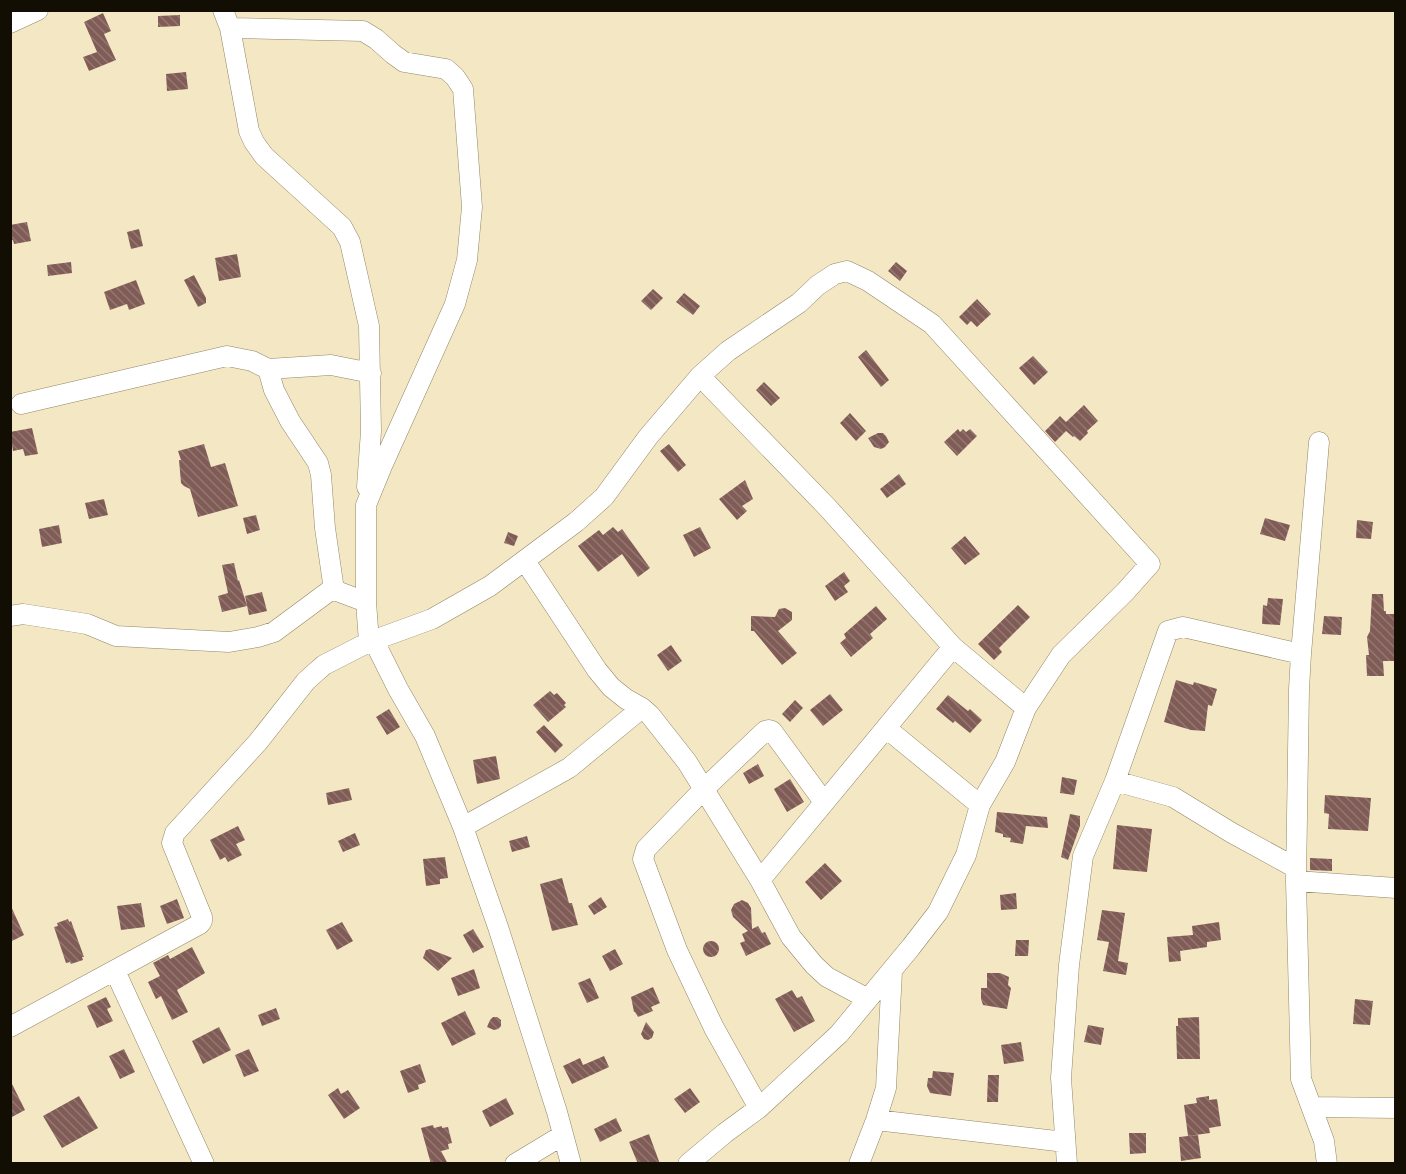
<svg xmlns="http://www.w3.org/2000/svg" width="1406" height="1174" font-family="'IBM Plex Serif',serif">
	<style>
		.building { fill: url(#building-back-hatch) }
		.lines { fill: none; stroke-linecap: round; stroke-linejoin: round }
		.minor-casing { stroke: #918665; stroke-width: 21 }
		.minor { stroke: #fff; stroke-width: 20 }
	</style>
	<defs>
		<pattern id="building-back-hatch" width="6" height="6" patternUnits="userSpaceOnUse" patternTransform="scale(1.5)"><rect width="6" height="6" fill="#815c56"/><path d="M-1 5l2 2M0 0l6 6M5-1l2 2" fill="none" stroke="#927772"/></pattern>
	</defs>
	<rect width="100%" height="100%" fill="#f4e8c4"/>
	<path class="building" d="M103 13 111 31 104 34 116 60 89 71 83 57 97 52 84 22Z
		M180 15V26L158 27V16Z
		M186 72 188 89 167 91 166 74Z
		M27 222 31 241 14 244 13 240 10 241V225Z
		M139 229 143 246 131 249 127 232Z
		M237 254 241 277 219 281 215 258Z
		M71 262 72 273 48 276 47 265Z
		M896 262 907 271 900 281 888 271Z
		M194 275 206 298V303L198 307 184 280Z
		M136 280 145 304 129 310 127 304 110 310 104 292Z
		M653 289 663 298 651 310 641 301Z
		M684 293 700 306 693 315 676 302Z
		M977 299 991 314 977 327 971 321 967 325 959 317Z
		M866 350 889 380 881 387 858 357Z
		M1033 356 1048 372 1034 385 1019 368Z
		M764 382 780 398 771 406 756 390Z
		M1084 405 1098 421 1087 431 1088 433 1080 441 1074 436 1073 437 1066 431 1055 442 1045 431 1060 416 1066 422Z
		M850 413 866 431 856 441 840 423Z
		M32 428 38 454 25 456 23 449 13 451 10 432Z
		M958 429 960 432 963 429 966 432 970 429 977 436 957 456 944 442Z
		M878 433H883L886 436 889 442 885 447 881 449 874 447 868 438Z
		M204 444 211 467 225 463 238 506 198 517 190 489 184 486 181 483 179 460H181L178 451Z
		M669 444 686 465 678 472 660 451Z
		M899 474 906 484 887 498 880 489Z
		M745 480 753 499 742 506 747 511 737 520 719 499Z
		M104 499 108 515 89 519 85 503Z
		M256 515 260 530 247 534 243 518Z
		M1265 518 1290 525 1285 541 1260 534Z
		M1357 520 1373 522 1371 539 1356 538Z
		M59 525 62 543 42 547 39 529Z
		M613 527 618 532 622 529 650 568 638 577 622 554 598 572 578 546 599 530 603 535Z
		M700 527 711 548 694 557 683 535Z
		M508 532 518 536 514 546 504 543Z
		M965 536 980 554 965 565 951 548Z
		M234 563 238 581 239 580 247 606 222 612 218 596 228 593 222 565Z
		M844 572 850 581 844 586 848 592 835 601 825 586Z
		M262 592 267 611 249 615 245 596Z
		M1372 594H1383L1384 611H1386V614H1395V661H1383L1384 676H1367L1366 655H1369L1367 637 1370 631Z
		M1268 598 1283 599 1280 625 1262 624 1263 605 1267 606Z
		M1018 605 1030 617 999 648 1002 652 994 660 978 644Z
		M876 606 887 619 870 634 873 638 851 657 840 643 846 638 844 634Z
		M785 608 792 612V620L778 631 797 653 782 665 754 631H751V616L775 617 779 609Z
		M1324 616 1342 617 1341 635 1322 634Z
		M671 645 682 661 668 671 657 655Z
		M1176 680 1193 685 1194 682 1217 689 1212 706 1208 705 1205 731 1191 730 1164 722Z
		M550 691 554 695 557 693 566 703 564 705 566 707 548 722 533 705Z
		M830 694 843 710 823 726 810 710Z
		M948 695 968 711 970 709 982 720 970 733 955 721 953 723 936 709Z
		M795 700 803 708 790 722 782 714Z
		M389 709 400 727 387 735 376 717Z
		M544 725 563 745 555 753 536 732Z
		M496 756 500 779 477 784 473 760Z
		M758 764 764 776 749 784 743 773Z
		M1062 777 1077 780 1074 795 1060 793Z
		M790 779 804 802 787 812 774 789Z
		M349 788 352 800 328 805 326 793Z
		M1325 795 1371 798 1368 831 1328 829 1329 814 1324 813Z
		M997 812 1047 817 1048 828 1026 826 1023 844 1010 842 1011 838 1003 837V834L995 832Z
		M1070 814 1080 816V826L1068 860 1061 857Z
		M1117 825 1152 829 1147 872 1113 869Z
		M238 826 245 840 236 844 242 855 228 862 225 857 220 860 210 840Z
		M355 833 360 845 343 852 338 841Z
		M527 836 530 847 512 852 509 841Z
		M445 857 448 878 440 879V884L426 886 423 859Z
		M1310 858 1332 859V871L1310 870Z
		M825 863 842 881 821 900 805 882Z
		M562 878 569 903H572L578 925 552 931 540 884Z
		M1016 893 1017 909 1001 910 1000 895Z
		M601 897 607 907 594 915 588 906Z
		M177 899 184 918 167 924 160 906Z
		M742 900 748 903 751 908 752 929 758 926 762 933 765 932 771 944 746 956 740 943 745 941 742 934 748 931 733 917 731 910 734 904Z
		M141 903 145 927 121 930 117 906Z
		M10 904 24 935 10 942Z
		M1102 910 1125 913 1118 961 1128 963 1126 975 1103 971 1109 942 1097 940Z
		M68 919 69 922 71 921 84 957H82L83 960 71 964 70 962 66 963 54 927 58 926 57 923Z
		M342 922 353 941 337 950 326 930Z
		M1219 922 1221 940 1207 942V947L1180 951 1181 961 1169 962 1167 937 1193 935 1192 926Z
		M473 929 484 947 473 953 463 935Z
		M1016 940H1029L1028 956H1015Z
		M703 949a8 8 0 1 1 16 0a8 8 0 1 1-16 0Z
		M192 947 205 973 177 990 188 1012 172 1020 161 996 156 999 148 982 160 976 153 963 168 955 170 959Z
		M430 949 452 958 438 971 423 958 426 950Z
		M615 949 623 964 610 971 602 956Z
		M474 969 480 988 458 996 451 978Z
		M987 973H1000L1009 977 1008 985 1011 988 1007 1009 983 1005 981 999V988H987Z
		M590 978 599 998 587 1003 578 983Z
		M653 987 660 1003 651 1007 653 1011 638 1017 635 1012H634L631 997Z
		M792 990 797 998 802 996 815 1021 794 1032 775 999Z
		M106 997 111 1007 107 1009 113 1021 97 1028 87 1006Z
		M1355 999 1373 1001 1370 1025 1353 1024Z
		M276 1008 280 1019 262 1026 258 1015Z
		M465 1011 476 1034 452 1046 441 1023Z
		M493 1017H497L501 1020V1026L498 1029 494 1030 487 1027 490 1020Z
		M1199 1017 1200 1059H1177L1176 1026H1178V1018Z
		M646 1022 654 1032 652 1038 648 1040 644 1039 641 1034Z
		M1088 1025 1104 1028 1101 1045 1084 1042Z
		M219 1027 231 1050 203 1064 192 1041Z
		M1021 1042 1024 1061 1004 1064 1001 1045Z
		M124 1049 135 1072 120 1079 109 1056Z
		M249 1049 259 1071 244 1077 235 1055Z
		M604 1056 609 1067 572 1084 563 1066 580 1058 583 1065Z
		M420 1064 426 1082 418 1085 419 1089 408 1093 400 1071Z
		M933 1071 954 1073 951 1096 930 1093 927 1086 928 1078H932Z
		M988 1075H999L998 1102H987Z
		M10 1080 25 1110 10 1118Z
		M338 1088 341 1094 348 1090 360 1108 344 1119 328 1095Z
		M690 1088 700 1102 685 1113 674 1099Z
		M79 1096 98 1128 62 1148 43 1116Z
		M1209 1096V1100L1217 1099 1221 1126 1209 1128 1210 1133 1188 1136 1184 1105 1197 1103 1196 1098Z
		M506 1098 514 1114 490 1127 482 1111Z
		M616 1118 622 1131 600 1142 594 1129Z
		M433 1125 434 1128 442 1126V1128L448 1127 452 1143 448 1144 449 1149 441 1151 448 1164H431L421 1128Z
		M1129 1133H1146V1153L1130 1154Z
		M649 1134 660 1164H638L629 1142Z
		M1198 1135 1201 1158 1181 1161 1179 1137Z"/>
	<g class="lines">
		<g class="minor-casing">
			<path id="minor" d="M223 10 230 28 249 131 254 142 264 156 342 227 350 242 369 326 371 431 367 487
				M10 23 38 10
				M230 28 363 31 376 39 393 54 404 62 446 69 455 77 463 89 472 207 467 260 455 304 382 466 366 505V602L369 642
				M268 369 331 365 371 373
				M700 376 827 507 953 647 1026 708
				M21 404 227 356 252 361 268 369 274 390 290 421 318 463 321 475 325 528 334 590
				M1319 442 1301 654 1299 689 1296 881 1301 1079 1324 1141 1327 1164
				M525 561 597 670 611 687 626 699 642 708 650 715 687 762 760 880 791 937 814 965 827 977 868 999
				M10 616 23 614 87 624 116 636 229 642 258 637 274 632 328 592 334 590 366 602
				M374 641 398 689 425 736 463 827 498 927 557 1112 571 1164
				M886 728 980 805
				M1115 781 1173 797 1232 833 1296 868
				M463 827 569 768 642 708
				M760 880 953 647
				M1296 881 1396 888
				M115 971 204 1164
				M10 1027 200 924 202 921V917L172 843 175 833 258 742 306 681 316 672 324 665 369 642 432 619 490 586 576 522 604 497 648 437 700 376 728 351 799 303 818 285 835 274 847 271 868 281 932 324 1150 564 1125 592 1061 655 1026 708 1005 762 980 805 966 855 938 912 911 947 839 1034 759 1108 725 1133 688 1164
				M1312 1107 1396 1108
				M759 1108 714 1028 677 950 643 859 646 849 704 789 765 731 769 730 772 731 824 802
				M876 1120 1065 1142
				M515 1164 563 1135
				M859 1164 876 1120 886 1088 892 971
				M1067 1164 1061 1078 1069 965 1083 856 1115 781 1168 631 1183 627 1301 654"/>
		</g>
		<use href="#minor" class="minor"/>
	</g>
	<rect width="1406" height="1174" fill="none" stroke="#120e03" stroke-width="24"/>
</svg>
